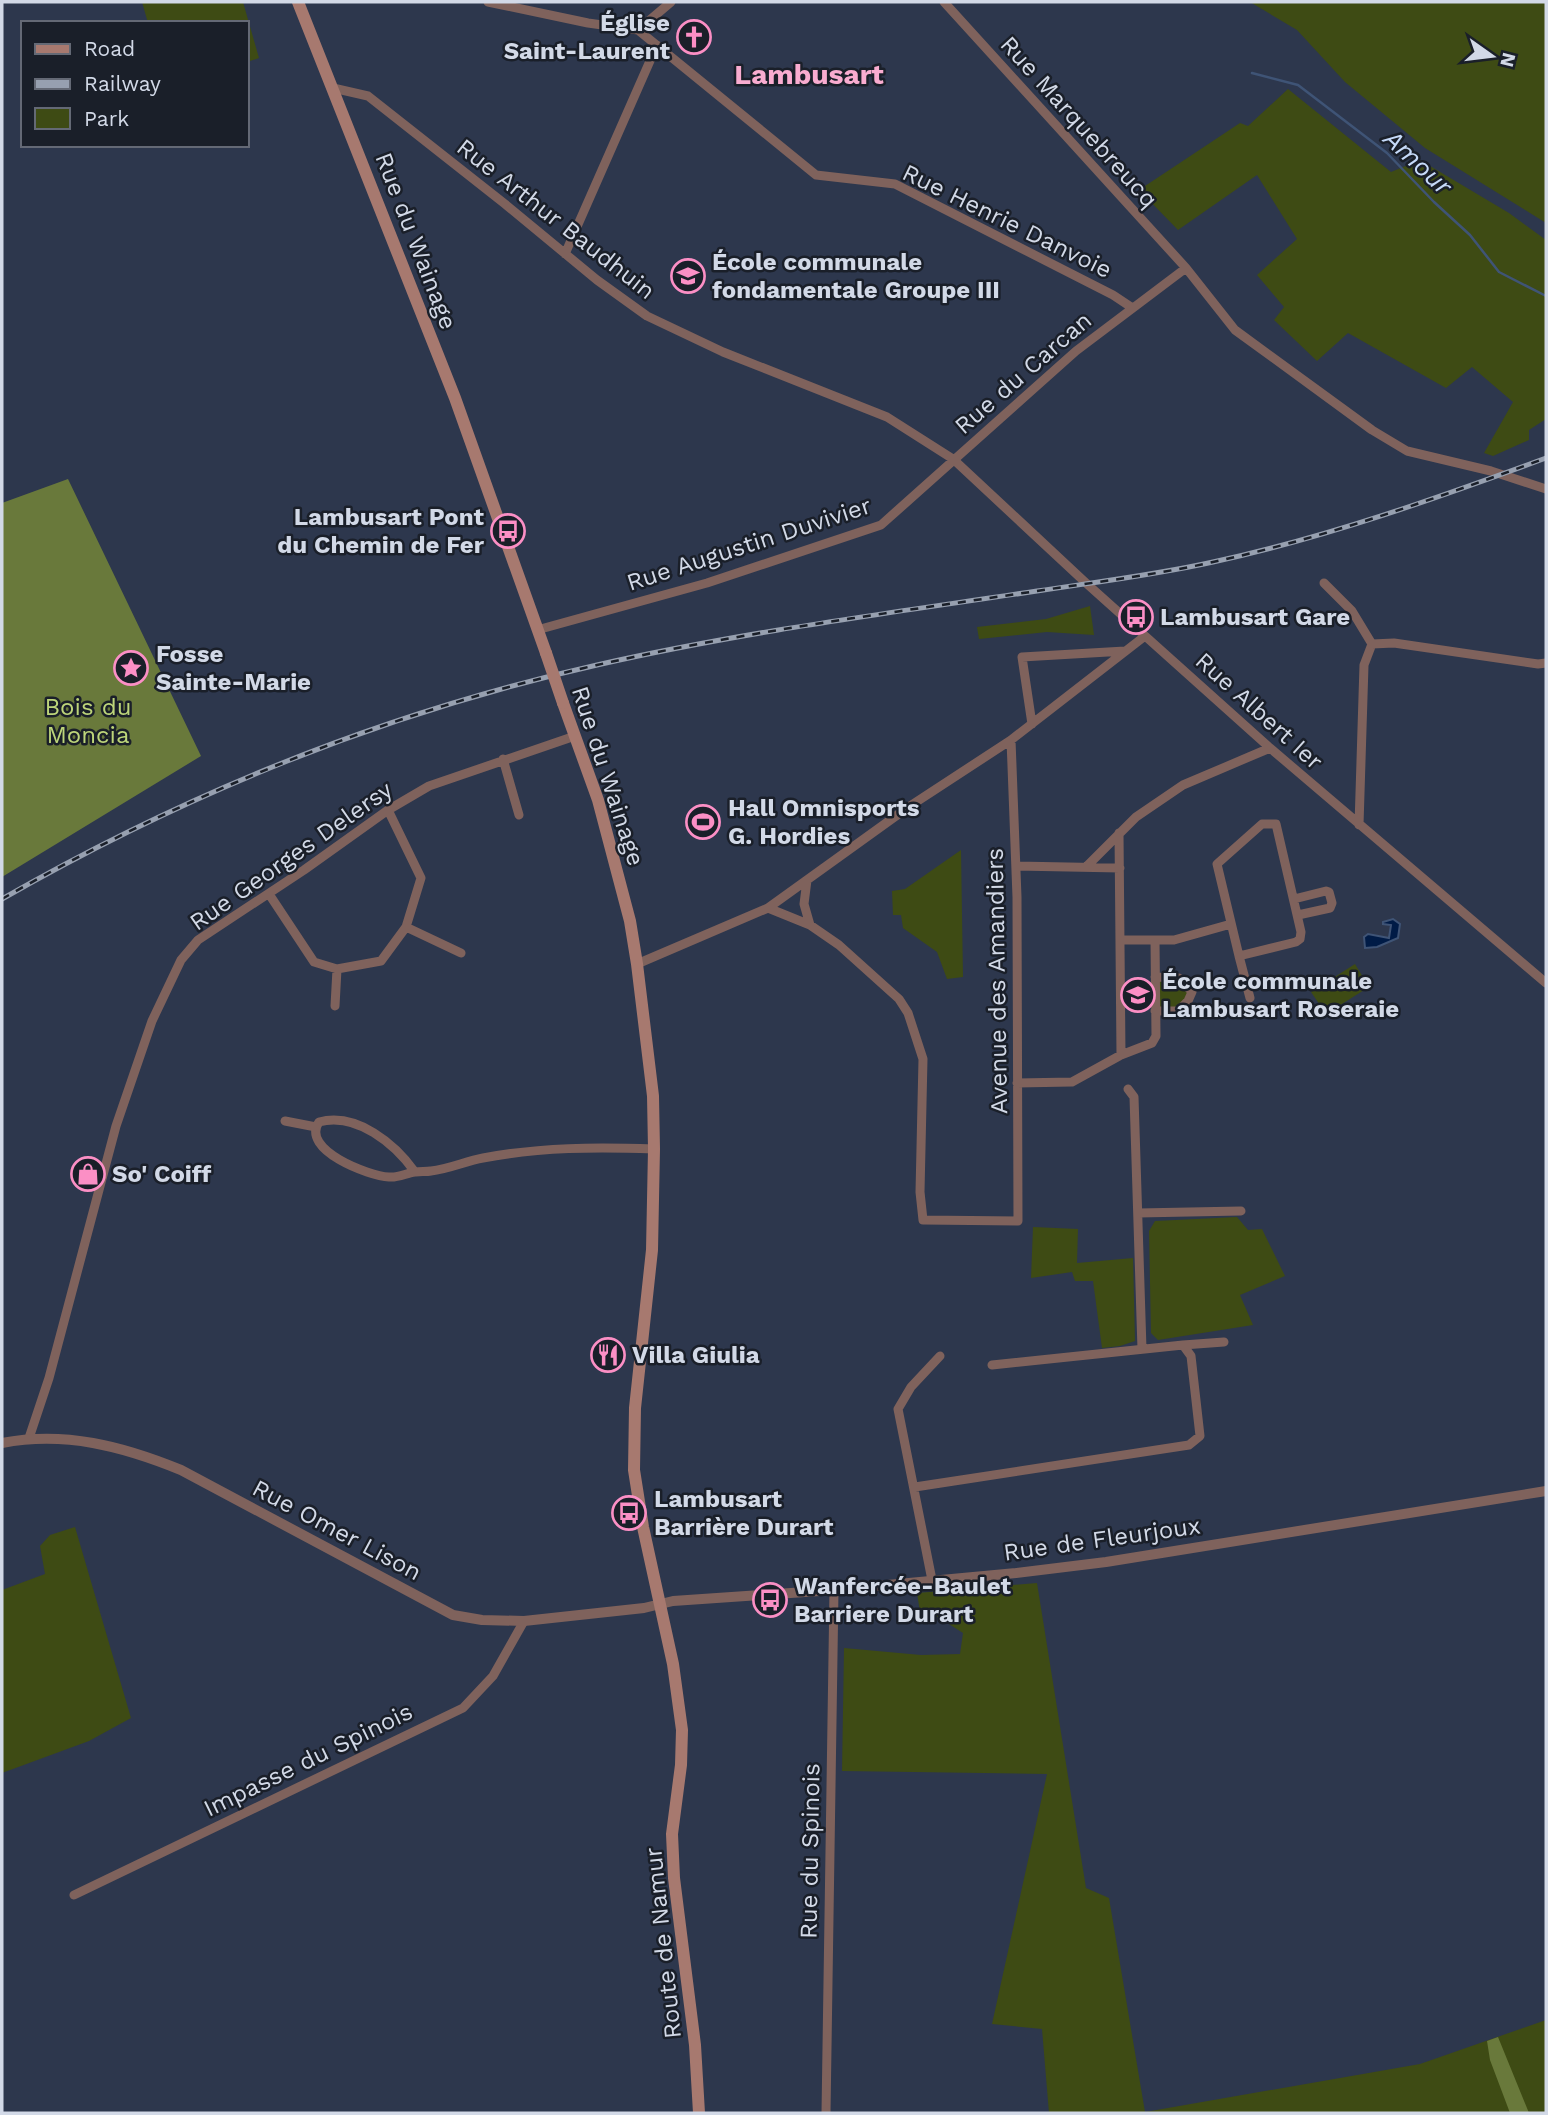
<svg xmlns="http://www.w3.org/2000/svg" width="1548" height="2115" font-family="'Work Sans',sans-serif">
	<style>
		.green { fill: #3e4b14 }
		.forest { fill: #69793b }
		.water { fill: #001b46; stroke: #3f5476; stroke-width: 2 }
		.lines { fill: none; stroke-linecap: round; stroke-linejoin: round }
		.stream { stroke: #3f5476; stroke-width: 2.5 }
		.minor { stroke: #7f625c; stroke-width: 9 }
		.tertiary { stroke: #7f625c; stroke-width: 10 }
		.secondary { stroke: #a7796f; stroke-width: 12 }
		.rail-casing { stroke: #97a0b0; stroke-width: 5 }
		.rail { stroke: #1a1f29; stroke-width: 2.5; stroke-dasharray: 8; stroke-linecap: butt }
		.secondary-bridge { stroke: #a7796f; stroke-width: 12 }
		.labels { text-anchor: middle; stroke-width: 5; stroke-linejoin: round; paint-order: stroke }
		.poi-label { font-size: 24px; font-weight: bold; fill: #d2d9e7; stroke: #1a1f29; text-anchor: start }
		.street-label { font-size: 24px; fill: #d2d9e7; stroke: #1a1f29 }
		.park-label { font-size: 24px; fill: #bdd57a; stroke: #1a1f29 }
		.water-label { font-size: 26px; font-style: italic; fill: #c6daf9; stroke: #1a1f29 }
		.quarter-label { font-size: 28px; font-weight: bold; fill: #f9acd0; stroke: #1a1f29 }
	</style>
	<rect width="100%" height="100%" fill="#2d374d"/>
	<path class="green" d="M142 2H243L259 58 247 62V23H148Z
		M1250 2H1546V223L1425 148 1345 82 1297 30Z
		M1288 89 1391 172 1420 160 1509 213 1546 240V419L1529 430V440L1493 456 1484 453 1513 402 1472 367 1446 388 1348 333 1317 361 1274 320 1284 307 1257 275 1297 239 1257 175 1178 230 1139 190 1240 123 1248 126Z
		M1090 606 1094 635 1047 632 979 639 977 627 1046 619Z
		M961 850 963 977 947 979 937 952 903 928 901 915H893L892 891 905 889Z
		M1355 964 1369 987 1326 1014 1311 992Z
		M1158 981 1179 982 1188 992 1185 999 1176 1007H1158Z
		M1237 1217 1248 1230 1262 1229 1285 1276 1240 1295 1253 1325 1158 1340 1151 1333 1149 1231 1155 1221Z
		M1033 1227 1078 1229 1077 1263 1133 1258 1135 1341 1120 1346 1102 1348 1093 1281H1075L1072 1272 1031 1278Z
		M75 1527 131 1718 89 1741 2 1773V1590L45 1574 40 1546 50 1535Z
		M1037 1583 1086 1888 1109 1898 1145 2112 1420 2064 1546 2020V2113H1049L1042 2029 992 2024 1047 1774 842 1771 844 1648 921 1655 960 1654 963 1633 938 1617 920 1612 917 1593Z"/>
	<path class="forest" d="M68 479 201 756 2 877V503Z
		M1498 2037 1529 2113H1510L1490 2060 1487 2041Z"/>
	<path class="water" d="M1393 919 1400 924 1398 938 1377 947 1365 948 1364 937 1368 934 1389 938 1391 925 1383 924V922Z"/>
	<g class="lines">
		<path class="stream" d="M1252 73 1298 85 1387 153 1434 202 1470 235 1499 272 1546 296"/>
		<path class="minor" d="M488 2 588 23 638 30
			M944 2 1186 268 1235 330 1372 430 1407 451 1491 471 1546 489
			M638 30 816 175 895 184 1113 295 1131 307
			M638 30 671 2
			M333 88 368 96 505 204 597 280 647 316 723 352 887 417 953 459 1086 583 1270 748 1546 983
			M565 254 657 45
			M1324 583 1352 611 1372 644 1364 665 1359 825
			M537 630 707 583 881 525 1076 351 1186 268
			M1372 644 1394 643 1538 664 1546 663
			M1032 724 1022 657 1125 651
			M503 759 519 815
			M1262 824H1276L1301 932 1300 939 1296 942 1239 956 1217 864Z
			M1119 833 1121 1055
			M1016 866 1120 868
			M1087 866 1136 817 1183 785 1270 748
			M807 880 804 904 810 925
			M269 894 314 962 337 969 381 961 406 927 421 878 388 810
			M1294 899 1326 891 1329 892 1332 903 1330 908 1298 915
			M768 908 810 925 839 945 899 999 908 1013 923 1059 920 1192 923 1220 1018 1221 1017 897 1011 740
			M406 927 461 953
			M1121 940H1174L1231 924
			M1239 956 1250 998
			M637 964 768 908 907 808 1011 740 1145 636
			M335 1006 337 969
			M1155 1011H1178L1188 1001 1192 992 1179 978 1155 977
			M1017 1083 1072 1082 1121 1055 1152 1043 1156 1036 1155 940
			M1128 1089 1134 1097 1142 1349
			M285 1121 316 1127
			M415 1172C395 1144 357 1112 319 1122 300 1150 369 1176 389 1177 399 1178 406 1173 415 1172 420 1171 426 1172 431 1171 449 1169 466 1161 483 1158 541 1147 596 1147 654 1149
			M1138 1213 1241 1211
			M1183 1345 1224 1342
			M29 1438 49 1378 116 1126 152 1021 181 960 198 940 304 870 388 810 429 786 575 736
			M915 1487 1189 1445 1200 1436 1191 1356 1183 1345 992 1365
			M932 1580 898 1409 911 1387 940 1356
			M74 1895 463 1708 493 1676 524 1621
			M826 2113 834 1590"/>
		<path class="tertiary" d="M2 1443C65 1431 122 1446 181 1470L453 1615 482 1620 524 1621 644 1608 673 1601 834 1590 1016 1573 1106 1562 1546 1491"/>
		<path class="secondary" d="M298 2 455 398 546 653
			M563 703 598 800 630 921 637 964 653 1096 654 1149 652 1250 635 1408 634 1470 643 1527 673 1664 682 1730 681 1765 672 1834 674 1878 695 2045 699 2113"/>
		<g class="rail-casing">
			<path id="rail" d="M2 899C187 793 388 712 597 665 742 632 890 613 1037 591 1096 582 1155 575 1213 562 1328 537 1437 498 1546 458"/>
		</g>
		<use href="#rail" class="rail"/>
		<path class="secondary-bridge" d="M546 653 563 703"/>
	</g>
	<defs>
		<g id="church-ring" transform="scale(1.75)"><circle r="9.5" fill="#1a1f29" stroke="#fb8fc5" stroke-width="1.5"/><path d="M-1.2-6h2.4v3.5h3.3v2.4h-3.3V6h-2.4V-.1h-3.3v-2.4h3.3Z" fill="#fb8fc5"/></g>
		<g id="school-ring" transform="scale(1.75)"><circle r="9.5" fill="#1a1f29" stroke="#fb8fc5" stroke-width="1.5"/><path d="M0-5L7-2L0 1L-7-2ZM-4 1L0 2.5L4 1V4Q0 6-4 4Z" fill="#fb8fc5"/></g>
		<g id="bus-ring" transform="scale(1.75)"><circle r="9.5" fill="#1a1f29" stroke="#fb8fc5" stroke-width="1.5"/><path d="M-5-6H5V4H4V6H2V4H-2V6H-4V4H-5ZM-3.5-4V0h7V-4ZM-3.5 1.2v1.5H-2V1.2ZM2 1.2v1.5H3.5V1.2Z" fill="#fb8fc5"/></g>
		<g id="sight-ring" transform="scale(1.75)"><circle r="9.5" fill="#1a1f29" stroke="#fb8fc5" stroke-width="1.5"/><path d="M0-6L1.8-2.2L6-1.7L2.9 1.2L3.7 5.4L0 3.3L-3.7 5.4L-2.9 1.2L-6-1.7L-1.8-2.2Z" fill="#fb8fc5"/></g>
		<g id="stadium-ring" transform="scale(1.75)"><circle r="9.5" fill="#1a1f29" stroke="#fb8fc5" stroke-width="1.5"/><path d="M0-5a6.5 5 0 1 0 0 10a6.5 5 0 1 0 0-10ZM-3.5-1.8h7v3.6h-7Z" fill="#fb8fc5"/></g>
		<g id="shop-ring" transform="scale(1.75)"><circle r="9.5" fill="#1a1f29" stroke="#fb8fc5" stroke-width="1.5"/><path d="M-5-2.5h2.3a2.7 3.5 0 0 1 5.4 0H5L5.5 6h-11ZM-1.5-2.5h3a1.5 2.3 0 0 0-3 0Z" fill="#fb8fc5"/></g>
		<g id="restaurant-ring" transform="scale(1.75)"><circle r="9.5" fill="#1a1f29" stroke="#fb8fc5" stroke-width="1.5"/><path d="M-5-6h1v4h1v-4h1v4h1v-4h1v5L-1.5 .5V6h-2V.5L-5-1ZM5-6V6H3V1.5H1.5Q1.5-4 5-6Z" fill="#fb8fc5"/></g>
	</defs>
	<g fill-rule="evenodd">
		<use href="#church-ring" x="694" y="37"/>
		<use href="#school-ring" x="688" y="276"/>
		<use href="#bus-ring" x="508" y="531"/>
		<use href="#bus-ring" x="1136" y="617"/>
		<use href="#sight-ring" x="131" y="668"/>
		<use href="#stadium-ring" x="703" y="822"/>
		<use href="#school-ring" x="1138" y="995"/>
		<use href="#shop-ring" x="88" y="1174"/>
		<use href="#restaurant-ring" x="608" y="1355"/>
		<use href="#bus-ring" x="629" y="1513"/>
		<use href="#bus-ring" x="770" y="1600"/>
	</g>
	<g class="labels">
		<g class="poi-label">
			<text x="670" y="31" text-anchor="end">Église<tspan x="670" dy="28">Saint-Laurent</tspan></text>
			<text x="712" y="270">École communale<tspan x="712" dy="28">fondamentale Groupe III</tspan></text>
			<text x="484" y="525" text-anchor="end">Lambusart Pont<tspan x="484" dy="28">du Chemin de Fer</tspan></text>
			<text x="1160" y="625">Lambusart Gare</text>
			<text x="156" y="662">Fosse<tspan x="156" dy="28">Sainte-Marie</tspan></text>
			<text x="728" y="816">Hall Omnisports<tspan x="728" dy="28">G. Hordies</tspan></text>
			<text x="1162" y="989">École communale<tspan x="1162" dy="28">Lambusart Roseraie</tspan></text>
			<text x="112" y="1182">So' Coiff</text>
			<text x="632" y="1363">Villa Giulia</text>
			<text x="654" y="1507">Lambusart<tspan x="654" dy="28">Barrière Durart</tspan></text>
			<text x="794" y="1594">Wanfercée-Baulet<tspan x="794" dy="28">Barriere Durart</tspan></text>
		</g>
		<g class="street-label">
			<text transform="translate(1079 122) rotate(48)" y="8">Rue Marquebreucq</text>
			<text transform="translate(556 219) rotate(38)" y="8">Rue Arthur Baudhuin</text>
			<text transform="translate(1007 221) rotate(26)" y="8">Rue Henrie Danvoie</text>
			<text transform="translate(416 241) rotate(69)" y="8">Rue du Wainage</text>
			<text transform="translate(1023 373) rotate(-41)" y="8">Rue du Carcan</text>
			<text transform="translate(749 544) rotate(-18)" y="8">Rue Augustin Duvivier</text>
			<text transform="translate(1259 711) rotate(42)" y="8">Rue Albert Ier</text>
			<text transform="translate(608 776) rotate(72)" y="8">Rue du Wainage</text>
			<text transform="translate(291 856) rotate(-35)" y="8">Rue Georges Delersy</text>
			<text transform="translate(997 981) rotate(-91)" y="8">Avenue des Amandiers</text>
			<text transform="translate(337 1530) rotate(28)" y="8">Rue Omer Lison</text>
			<text transform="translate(1102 1539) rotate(-8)" y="8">Rue de Fleurjoux</text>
			<text transform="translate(308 1760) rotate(-26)" y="8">Impasse du Spinois</text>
			<text transform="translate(810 1851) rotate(-89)" y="8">Rue du Spinois</text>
			<text transform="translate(663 1943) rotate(-96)" y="8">Route de Namur</text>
		</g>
		<g class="park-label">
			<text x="88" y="715">Bois du<tspan x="88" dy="28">Moncia</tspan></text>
		</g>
		<g class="water-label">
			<text transform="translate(1418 162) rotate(43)" y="9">Amour</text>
		</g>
		<g class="quarter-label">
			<text x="809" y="84">Lambusart</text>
		</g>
	</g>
	<rect width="1548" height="2115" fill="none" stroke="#d2d9e7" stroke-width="7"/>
	<rect x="21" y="21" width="228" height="126" fill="#1a1f29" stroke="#646975" stroke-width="2"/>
	<rect x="35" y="44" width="35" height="10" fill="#a7796f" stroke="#646975" stroke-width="2"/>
	<text x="84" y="56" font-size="21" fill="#d2d9e7">Road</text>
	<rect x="35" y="79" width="35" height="10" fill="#97a0b0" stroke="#646975" stroke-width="2"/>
	<text x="84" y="91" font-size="21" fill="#d2d9e7">Railway</text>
	<rect x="35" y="108" width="35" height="21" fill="#3e4b14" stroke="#646975" stroke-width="2"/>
	<text x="84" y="126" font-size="21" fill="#d2d9e7">Park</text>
	<g transform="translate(1492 56) rotate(104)" stroke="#1a1f29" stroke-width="5" paint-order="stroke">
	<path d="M0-5L12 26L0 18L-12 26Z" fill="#d2d9e7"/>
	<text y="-10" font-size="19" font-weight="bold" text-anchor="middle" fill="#d2d9e7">N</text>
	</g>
</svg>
